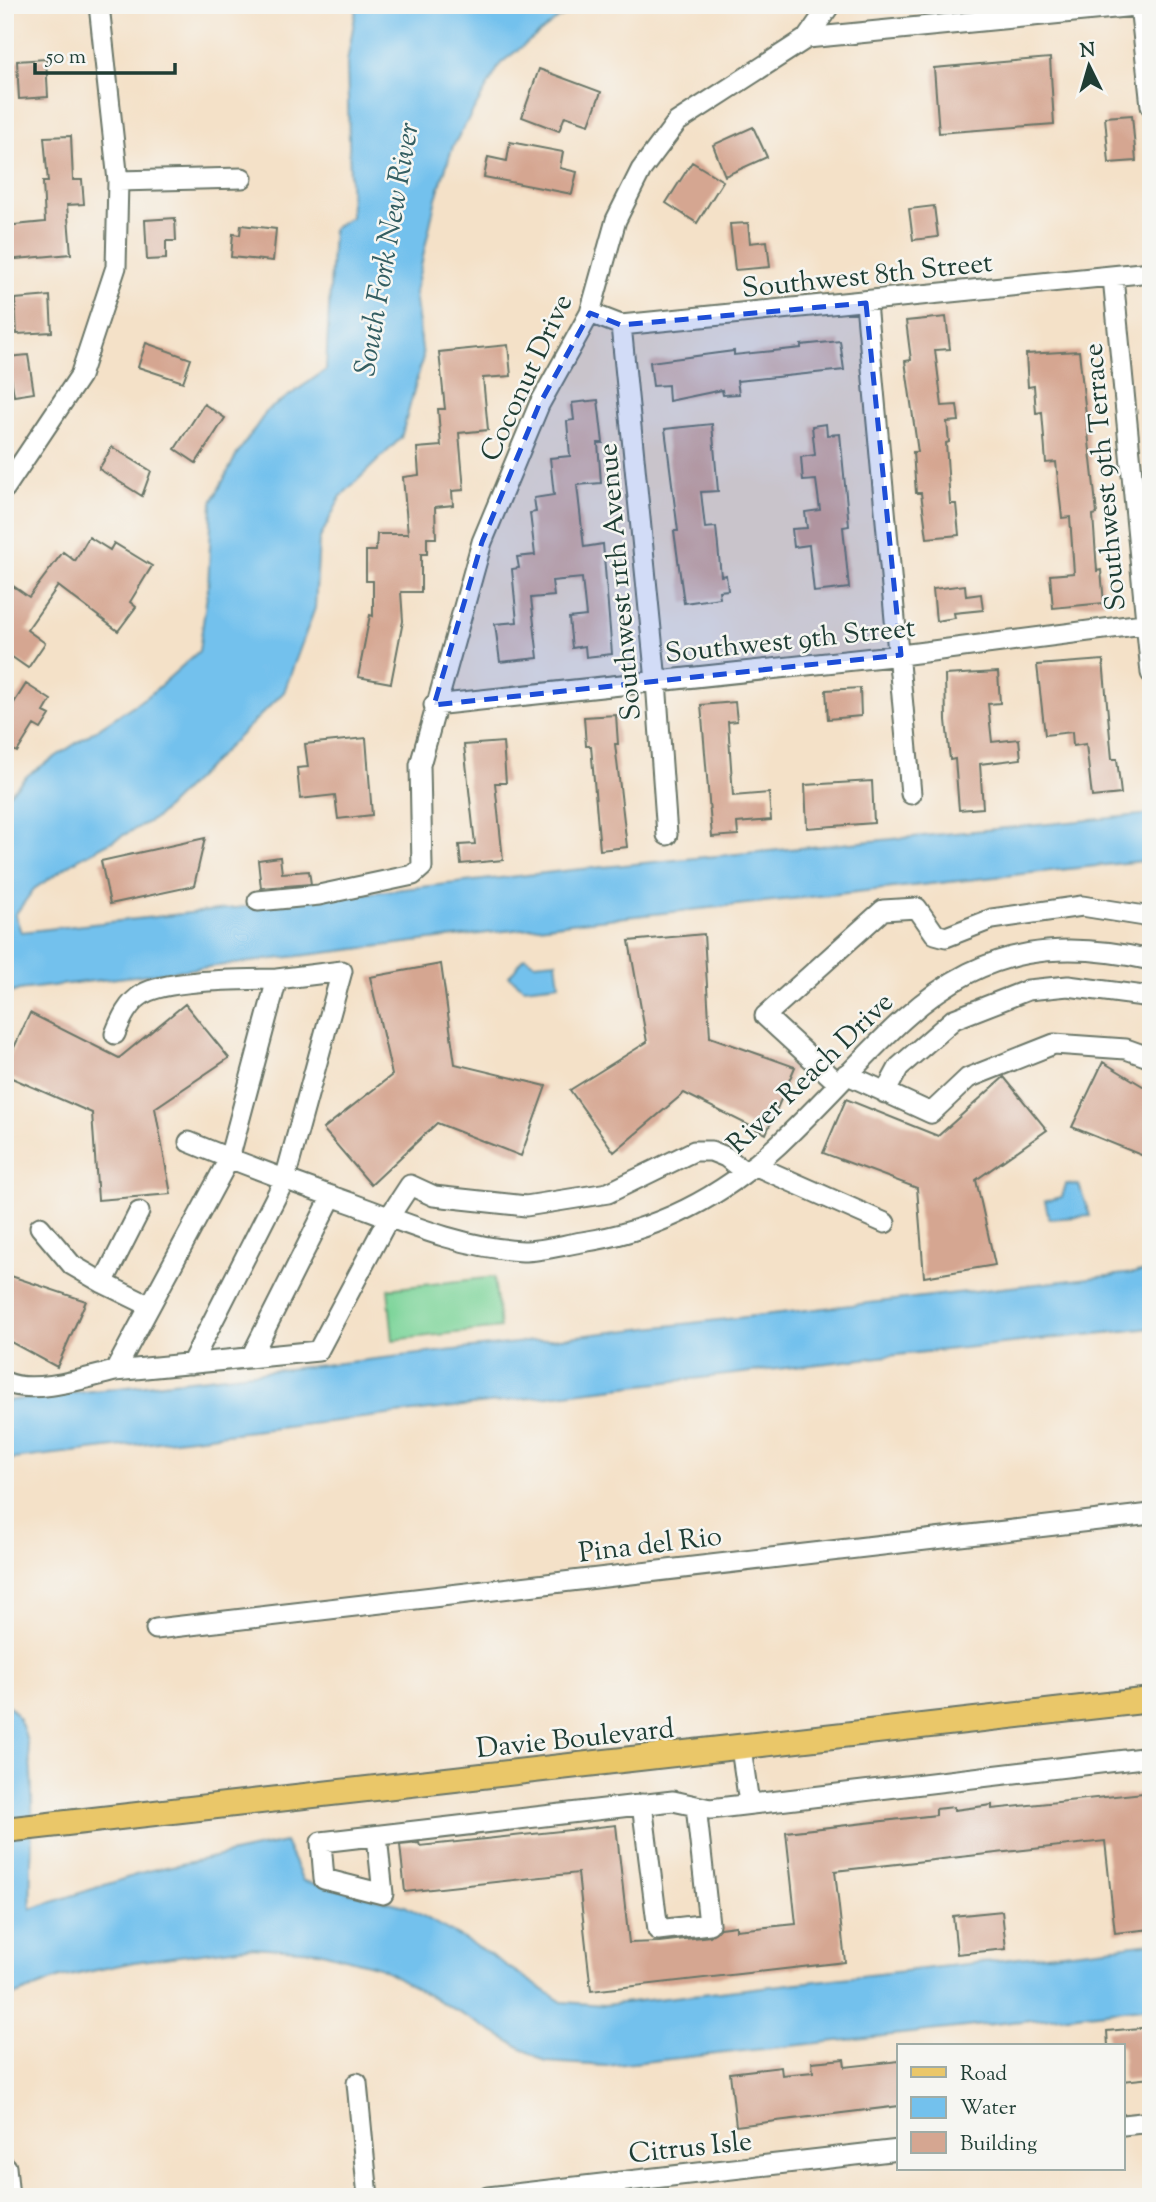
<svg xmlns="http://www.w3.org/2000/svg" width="1156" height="2202" font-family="'Sorts Mill Goudy',serif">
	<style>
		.green { fill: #7cd499; stroke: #4e8866; stroke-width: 2 }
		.water { fill: #73c1ed; stroke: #497f90; stroke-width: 2 }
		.building { fill: #d5a691 }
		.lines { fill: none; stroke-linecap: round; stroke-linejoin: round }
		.minor-casing { stroke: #6a7668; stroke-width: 23 }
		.major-casing { stroke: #6a7668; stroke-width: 28 }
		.minor { stroke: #fff; stroke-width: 19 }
		.major { stroke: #eac769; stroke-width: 24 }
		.marked { fill: #1d4ed8; fill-opacity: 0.2; stroke: #1d4ed8; stroke-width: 5; stroke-dasharray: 14 9; stroke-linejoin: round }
		.labels { text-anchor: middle; stroke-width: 5; stroke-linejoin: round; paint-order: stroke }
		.street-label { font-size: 28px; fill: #1f3d34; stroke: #f6f6f2 }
		.water-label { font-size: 30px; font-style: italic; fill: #345e62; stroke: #f6f6f2 }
	</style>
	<rect width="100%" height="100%" fill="#f6f6f2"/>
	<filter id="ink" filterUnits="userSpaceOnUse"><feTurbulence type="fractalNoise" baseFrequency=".0143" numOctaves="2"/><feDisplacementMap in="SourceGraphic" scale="14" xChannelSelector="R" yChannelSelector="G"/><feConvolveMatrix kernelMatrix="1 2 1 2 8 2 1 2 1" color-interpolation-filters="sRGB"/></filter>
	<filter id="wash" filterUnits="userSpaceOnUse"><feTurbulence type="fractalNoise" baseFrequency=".00686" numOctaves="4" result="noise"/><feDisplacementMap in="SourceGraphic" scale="28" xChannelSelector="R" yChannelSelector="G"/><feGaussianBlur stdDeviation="1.57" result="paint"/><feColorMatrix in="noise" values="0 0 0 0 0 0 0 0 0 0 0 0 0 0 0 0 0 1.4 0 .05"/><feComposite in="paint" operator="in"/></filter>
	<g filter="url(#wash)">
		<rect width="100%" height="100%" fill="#f4e1c8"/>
		<path class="green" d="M494 1277 500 1328 393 1340 388 1289Z"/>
		<path class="water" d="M357 5H589L559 18 501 63 453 146 436 198 415 293 423 357 401 438 341 496 319 540 315 608 284 692 156 818 80 858 34 889 15 915 21 932 572 870 1151 814V860L571 923 19 990 5 995V798L28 775 152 693 199 651 208 588 212 502 237 454 267 411 326 370 333 228 351 217 347 62Z
			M525 957 534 963 556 961 559 984 524 988 509 976Z
			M1066 1184 1079 1185 1090 1216 1049 1219 1045 1201 1062 1197Z
			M1151 1271V1328L888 1356 5 1460V1401Z
			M5 1703C47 1727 27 1865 31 1909L148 1871 285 1842 303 1881 405 1906 481 1949 562 2002 604 2005 1151 1943V2007L606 2066 546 2062 379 1967 318 1951 248 1947 134 1962 60 1978 5 1999Z"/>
		<g id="blocks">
			<path class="building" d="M1050 58 1054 124 939 133 934 68Z
				M46 59 48 97 19 99 17 61Z
				M539 69 601 92 589 124 565 116 559 131 522 117Z
				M1132 115 1136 161 1109 163 1105 117Z
				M753 127 767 157 725 176 713 145Z
				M71 136 73 180H82L84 204 67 205 71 254 6 260 5 226 45 222 43 182H48L44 137Z
				M510 142 563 152 560 168 577 172 572 194 484 177 488 157 507 161Z
				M692 162 723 181 697 223 666 203Z
				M934 206 938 237 913 240 909 209Z
				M175 218 176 241H166V259L147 260 145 220Z
				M748 223 750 243 767 241 770 267 735 270 730 224Z
				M241 225 276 229 273 261 231 257 233 234 240 235Z
				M50 296 52 332 17 334 15 299Z
				M946 317 950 349 935 350 942 406 957 405 959 421 947 422 949 442 946 443 950 504H956L959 535 927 538 921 493H916L913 452H918L905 361 911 360 906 321Z
				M840 341 844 370 737 381 739 394 723 395 722 390 669 401 668 385 653 386 650 362 734 351V355L801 348V345Z
				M146 343 191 359 183 382 138 367Z
				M508 345 511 376 483 378 488 430 459 433 464 490 452 491 453 505 435 507 436 538H427V554H421V592H401L403 621 391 683 358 677 370 615 373 616V581H366V551H376L377 534H408L403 477 419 475 417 448 441 446 438 409H445L439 352Z
				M1079 351 1097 514 1093 515 1097 571 1101 570 1104 603 1053 608 1050 575 1074 573 1070 517 1062 518 1056 462 1046 463 1042 412 1036 413 1034 386 1028 387 1026 354Z
				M28 355 34 393 14 396 8 357Z
				M598 400 603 443H598L601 483 577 485 584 547 603 544 612 654 586 657 585 646 572 648 569 618 586 616 582 578 552 581 554 596 531 598 538 658 500 662 495 624 517 622 512 569 519 568 517 557 535 555 530 513 536 512 534 498 554 495 550 458 570 456 567 421 574 420 572 403Z
				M204 404 225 418 196 463 175 449Z
				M712 424 718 491 701 492 705 528 716 527 721 576 726 575 728 590 719 591 720 598 684 603 674 531H678L665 429Z
				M826 424 827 435 840 434 849 526 843 527 849 588 814 592 809 545 794 547 792 529 807 528 805 512 820 510 816 480 803 481 801 457 815 455 812 426Z
				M112 447 151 471 142 496 99 469Z
				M89 537 110 550 114 543 152 566 130 602 136 607 118 631 58 586 27 630 45 643 28 668 5 652V597L13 586 29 597 63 552 75 561Z
				M965 585 966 596 981 594 983 610 954 613 955 618 936 621 933 589Z
				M1103 660 1112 759H1117L1121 794 1092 797 1086 744 1073 746 1072 732 1045 735 1037 665Z
				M998 672 1000 703 988 704 992 742 1019 739 1021 759 980 764 983 808 959 810 955 759 950 760 946 720 945 675Z
				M26 684 51 700 44 712 50 715 41 729 34 725 17 752 5 745V717Z
				M860 688 861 716 828 719 826 690Z
				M735 702 737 721 728 722 733 796 769 793 771 820 737 823 738 835 712 837 701 705Z
				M616 715 618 744H615L627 847 600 850 591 746H586L584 717Z
				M366 738 372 815 338 819 335 795 300 799 297 768 308 767 305 744Z
				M503 742 506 783H495L503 860 461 864 459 845 475 844 464 745Z
				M872 781 874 823 807 828 805 785Z
				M205 838 194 886 110 904 101 861Z
				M280 857 282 873 309 871 311 884 261 888 258 860Z
				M704 934 710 1037 795 1067 766 1134 684 1093 614 1152 570 1090 647 1042 629 941Z
				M441 964 455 1064 546 1086 521 1156 437 1123 371 1185 323 1129 392 1075 370 977Z
				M185 1004 229 1058 155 1108 171 1194 98 1200 92 1113 5 1075V1067L30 1013 119 1058Z
				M1103 1062 1151 1091V1159L1072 1127Z
				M1004 1077 1047 1130 976 1180 995 1265 924 1277 917 1188 823 1153 846 1099 938 1136Z
				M5 1274 86 1301 57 1367 5 1339Z
				M1143 1793 1151 1862V1929L1115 1933 1105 1841 960 1857 835 1871 845 1962 591 1991 578 1873 405 1892 400 1845 419 1843 420 1846 616 1825 629 1943 659 1942 710 1936 720 1928 736 1926V1930L796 1924 786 1832 936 1815V1809L954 1807V1810L992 1805V1809Z
				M1002 1911 1006 1949 957 1954 953 1916Z
				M1151 2027V2078L1123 2081V2046H1108L1107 2031Z
				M844 2059 845 2067 899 2061V2106L736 2126 730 2073 781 2067 782 2075 813 2072 812 2062Z"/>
		</g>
	</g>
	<g filter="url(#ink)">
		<use href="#blocks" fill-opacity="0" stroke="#6a7668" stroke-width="2"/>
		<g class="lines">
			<g class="minor-casing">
				<path id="minor" d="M1140 5 1151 106
					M807 38 1145 5
					M118 181 242 178
					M1113 277 1151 673
					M866 303 911 794
					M590 313 621 325 1151 272
					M621 325 656 681 667 835
					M5 488 80 376 116 267 118 181 99 5
					M434 705 901 655 1151 623
					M258 901 319 895 413 875 422 867 420 765 482 542 539 405 590 313 616 220 641 170 677 122 807 38 830 5
					M115 1034C121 1019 128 1003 143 994 167 979 247 980 277 979
					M846 1074 931 1113 968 1078 1054 1044 1126 1049 1151 1058
					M838 1083 765 1016 883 910 917 908 935 934 946 937 992 919 1082 906 1151 917
					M885 1093 899 1067 954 1019 1028 990 1068 986 1151 997
					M189 1142C242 1164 297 1184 351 1203 407 1224 463 1248 523 1251 542 1251 563 1245 582 1242 657 1231 723 1196 778 1145 902 1029 954 915 1151 960
					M754 1165 885 1223
					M139 1212 103 1283 150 1306
					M40 1227 72 1265 103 1283
					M251 1357 332 1196
					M191 1364 285 1179 342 971 277 979 229 1159 115 1371 318 1351 389 1217 410 1185 434 1196 526 1206 608 1193 694 1151H711L726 1157 745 1172
					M5 1382C33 1395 86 1378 115 1371
					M156 1629 1151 1514
					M741 1748 749 1803
					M642 1804 658 1930 709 1924 696 1806
					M377 1836 383 1894 324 1879 321 1842 673 1801 710 1809 1151 1757
					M357 2083 368 2197
					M1123 2125 1151 2122
					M6 2167 9 2197
					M488 2197 899 2150"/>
			</g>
			<g class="major-casing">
				<path id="major" d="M5 1830 1151 1700"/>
			</g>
			<use href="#minor" class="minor"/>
			<use href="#major" class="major"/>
		</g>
	</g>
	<path class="marked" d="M866 303 901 655 434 705 482 542 539 405 590 313 621 325Z"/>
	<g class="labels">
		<g class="street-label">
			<text transform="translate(867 274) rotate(-6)" y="10">Southwest 8th Street</text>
			<text transform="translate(525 377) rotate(-65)" y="10">Coconut Drive</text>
			<text transform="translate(1103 477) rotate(-95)" y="10">Southwest 9th Terrace</text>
			<text transform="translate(618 582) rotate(-95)" y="10">Southwest 11th Avenue</text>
			<text transform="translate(790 639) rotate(-6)" y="10">Southwest 9th Street</text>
			<text transform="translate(809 1072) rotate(-44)" y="10">River Reach Drive</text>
			<text transform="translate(650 1543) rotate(-7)" y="10">Pina del Rio</text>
			<text transform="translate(575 1737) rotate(-6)" y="10">Davie Boulevard</text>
			<text transform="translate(690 2146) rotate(-6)" y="10">Citrus Isle</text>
		</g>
		<g class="water-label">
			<text transform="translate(386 249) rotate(-80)" y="10">South Fork New River</text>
		</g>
	</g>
	<rect width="1156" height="2202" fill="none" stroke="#f6f6f2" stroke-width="28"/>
	<rect x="897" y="2044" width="228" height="126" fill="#f6f6f2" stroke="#a0aca6" stroke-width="2"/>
	<rect x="911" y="2067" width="35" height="10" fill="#eac769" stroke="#a0aca6" stroke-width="2"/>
	<text x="960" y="2080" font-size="21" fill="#1f3d34">Road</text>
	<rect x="911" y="2097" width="35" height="21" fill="#73c1ed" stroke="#a0aca6" stroke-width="2"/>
	<text x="960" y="2114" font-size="21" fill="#1f3d34">Water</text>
	<rect x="911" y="2132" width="35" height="21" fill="#d5a691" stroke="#a0aca6" stroke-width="2"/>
	<text x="960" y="2150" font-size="21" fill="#1f3d34">Building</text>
	<g transform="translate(1089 66) rotate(355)" stroke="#f6f6f2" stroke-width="5" paint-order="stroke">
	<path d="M0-5L12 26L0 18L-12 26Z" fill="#1f3d34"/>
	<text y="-10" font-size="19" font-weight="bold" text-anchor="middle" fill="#1f3d34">N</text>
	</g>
	<path d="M35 63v10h140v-10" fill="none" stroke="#1f3d34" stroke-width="3.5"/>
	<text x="46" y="63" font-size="21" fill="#1f3d34" stroke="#f6f6f2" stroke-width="5" paint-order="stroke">50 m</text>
</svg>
